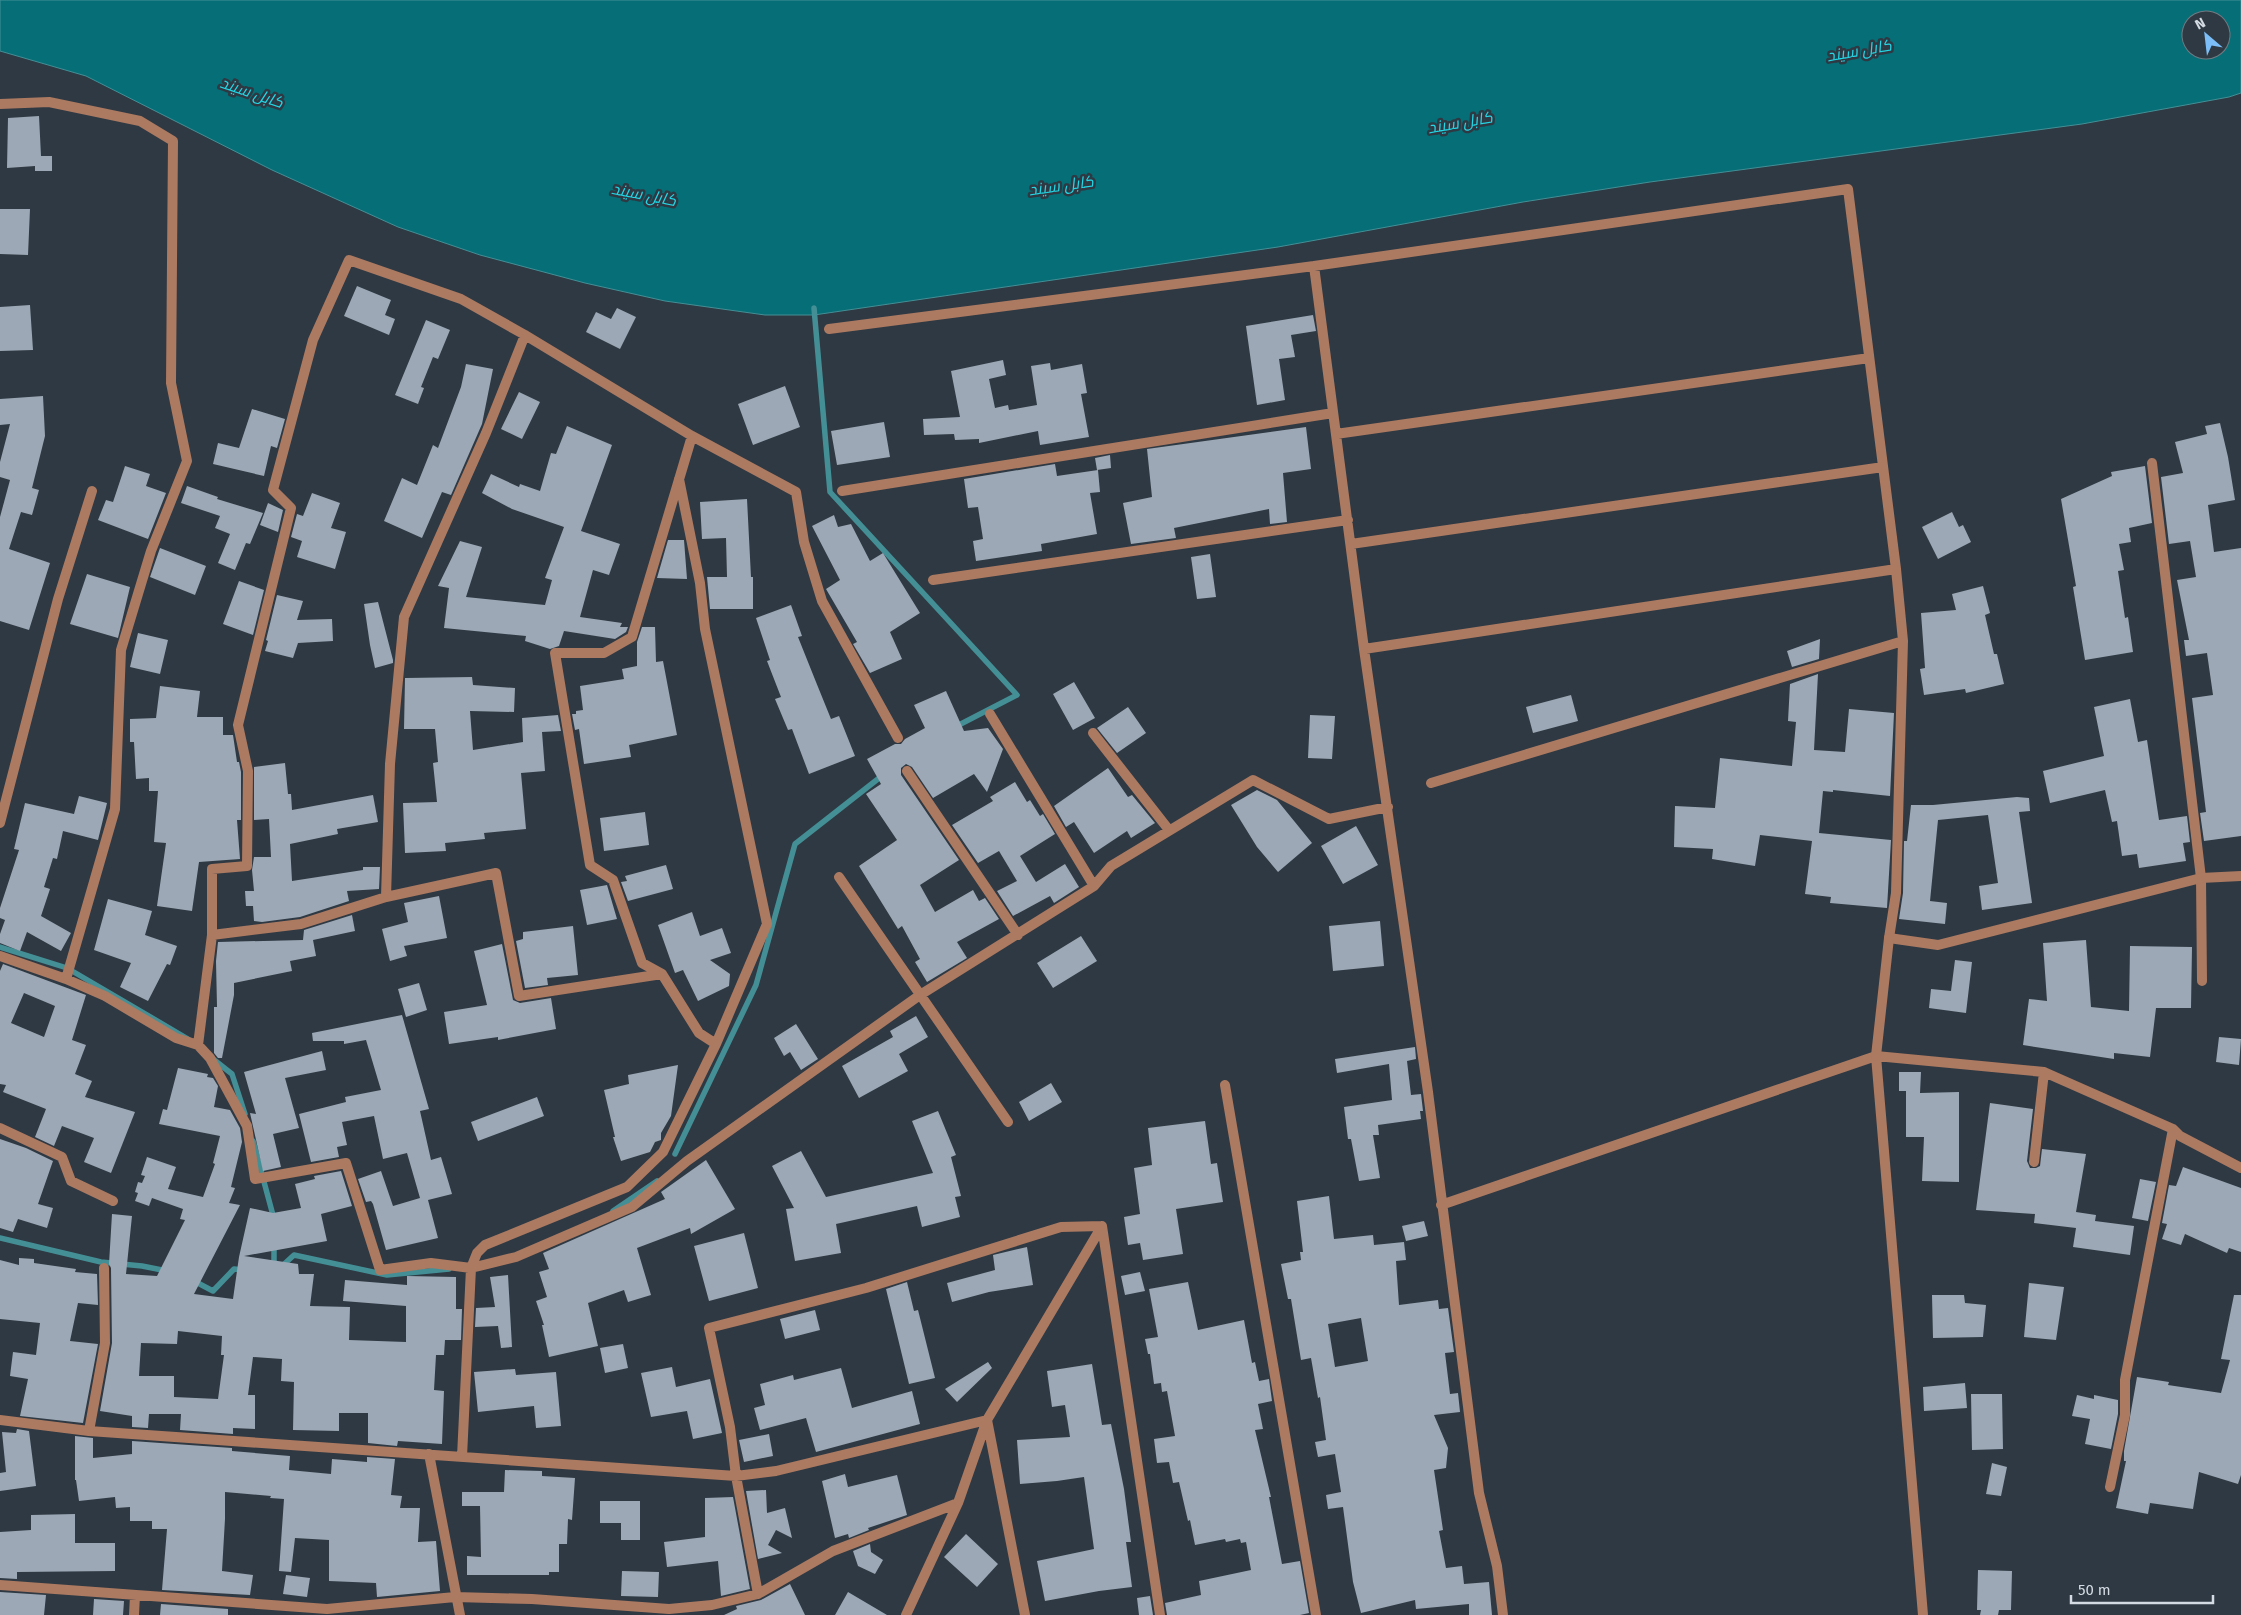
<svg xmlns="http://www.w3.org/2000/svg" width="2241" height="1615" font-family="'Fira Sans',Cairo,sans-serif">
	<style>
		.water { fill: #066e76; stroke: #448f96; fill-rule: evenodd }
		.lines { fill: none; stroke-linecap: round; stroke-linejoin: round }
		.stream { stroke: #448f96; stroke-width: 5.5 }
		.building { fill: #9ca8b5; fill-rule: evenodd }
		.minor { stroke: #ac7961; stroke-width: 10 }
		.tertiary { stroke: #ac7961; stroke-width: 10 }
		.labels { text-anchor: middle; stroke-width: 5; stroke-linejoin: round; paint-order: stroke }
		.water-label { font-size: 16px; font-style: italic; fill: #23d8e7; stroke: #2e3943 }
	</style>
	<rect width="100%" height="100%" fill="#2e3943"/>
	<path class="water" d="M0 0H2241V93L2229 97 2082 124 1650 182 1523 202 1278 247 814 315H765L665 301 585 283 480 255 398 227 272 170 86 76 0 51ZM2191 20H2221V50H2191Z"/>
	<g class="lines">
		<path class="stream" d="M814 308 830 492 1017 695 955 727
			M0 947 67 968 188 1039
			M213 1059 232 1074 245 1114
			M253 1141 274 1219
			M675 1154 756 985 795 844 883 775
			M613 1211 657 1181
			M0 1238 101 1262 142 1266 167 1271
			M274 1267V1244
			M281 1267 294 1255 387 1275 449 1269
			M194 1281 213 1291 234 1269 245 1270"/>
	</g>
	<path class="building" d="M39 116 41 156H52V171H35V166L7 168 8 118Z
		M0 209H30L28 255 0 254Z
		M357 286 391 300 385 315 395 319 389 335 344 316Z
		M30 305 33 350 0 351V307Z
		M617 308 636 317 620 349 586 332 596 312 611 319Z
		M1313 315 1316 331 1291 335 1295 357 1279 359 1285 400 1257 405 1246 326Z
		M426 320 450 330 438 359 433 357 421 387 424 388 418 404 395 395Z
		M1003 360 1006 375 989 379 995 408 1008 405 1009 410 1037 405 1031 366 1050 363 1051 370 1082 364 1087 393 1081 394 1089 437 1040 445 1038 431 979 443V439L955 440 954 434 924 435 923 419 960 417 951 371Z
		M466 364 493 369 482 424 451 495 442 492 422 538 384 521 402 478 417 485 433 445 438 448 461 387Z
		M785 386 800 427 753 445 738 404Z
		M519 392 540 402 522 439 501 429Z
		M43 396 45 436 32 488 39 490 32 515 21 512 9 549 50 563 29 630 0 621V517L10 480 0 477V462L10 424 0 425V399Z
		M252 409 285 419 277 448 271 446 264 476 213 464 218 443 239 448Z
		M884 422 890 457 837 465 831 431Z
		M2220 423 2228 457 2235 500 2208 505 2214 552 2241 548V836L2204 841 2200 813 2206 812 2192 698 2213 695 2207 653 2186 656 2184 640H2189L2177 580 2196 577 2190 541 2169 544 2161 477 2183 473 2175 442 2207 434 2205 426Z
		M567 426 612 445 581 531 620 544 609 575 593 570 580 617 622 623 620 627H628L626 632 615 639 564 631 559 646 550 649 525 641 526 636 444 628 449 588 438 586 460 541 482 547 466 597 545 605 552 580 545 578 564 527 512 509 482 493 491 474 519 487 520 484 540 491 551 453 556 454Z
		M1306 427 1311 469 1283 473 1287 522 1270 524 1269 509 1174 528 1176 538 1131 544 1123 503 1152 497 1147 449Z
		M1110 455 1111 468 1097 470 1095 458Z
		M1055 464 1057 476 1098 470 1100 492 1090 493 1097 534 1041 544 1042 551 976 561 973 541 983 539 978 507 968 508 964 479Z
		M125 466 150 474 146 486 166 493 148 539 98 520 106 500 113 502Z
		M2145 466 2152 523 2129 528 2131 542 2119 544 2124 570 2118 571 2125 618 2128 617 2133 652 2085 660 2073 587 2076 586 2061 499 2112 476 2111 472Z
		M187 486 218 497 217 499 263 513 250 544 246 543 235 570 218 563 230 534 215 528 220 516 181 503Z
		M312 493 340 503 331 528 346 532 335 569 297 557 302 541 291 537 297 514 303 516Z
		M747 499 751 577H753V609H710L707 577H727L726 538 702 539 700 502Z
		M268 503 283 510 278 532 260 525Z
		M1952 512 1959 527 1963 525 1971 542 1938 559 1922 527Z
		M834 515 838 527 851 524 870 561 883 553 920 613 890 632 902 659 870 673 853 644 857 642 826 589 840 580 812 526Z
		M668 540H684L687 579 657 578Z
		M160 548 206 566 195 595 150 577Z
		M1210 554 1216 597 1197 599 1191 557Z
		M87 574 130 587 118 638 70 624Z
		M239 581 264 590 253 635 223 624Z
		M1983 586 1990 613 1985 615 1994 654H1997L2004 684 1966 693 1965 689 1924 695 1920 669 1925 668 1921 613 1956 610 1952 594Z
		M277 595 303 601 297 620 332 619 333 641 298 643 293 658 265 651 268 641 266 640Z
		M378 602 393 660V663L375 668 370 645 364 604Z
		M791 605 802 636 798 637 816 682 831 719 839 716 855 756 809 774 792 729 788 730 775 699 781 697 767 661 770 660 756 618Z
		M642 627H655L656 662 663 661 677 735 629 745 631 757 584 764 579 729 575 730 572 714H576V711L583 710 580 686 624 679 622 669 637 666V642Z
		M138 633 168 640 160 674 130 667Z
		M1820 639 1819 659 1792 667 1787 651Z
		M1818 674 1814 750 1845 752 1849 709 1894 713 1890 796 1833 790V792L1823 791 1819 833 1891 840 1887 908 1830 903 1831 897 1805 894 1812 841 1760 835 1755 866 1712 859 1713 849 1674 847 1675 806 1715 808 1720 758 1792 766 1796 722 1788 721 1790 684Z
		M472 677 473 685 515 688 514 712 470 711 473 750 523 742 522 718 558 715 561 731 542 732 545 771 521 773 526 829 484 833 485 839 445 843 446 851 405 853 403 803 437 802 433 763 438 762 435 729H404L405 678Z
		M1074 682 1095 718 1073 730 1053 694Z
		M160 686 200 691 197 717H223V735H233L237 762H239L241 772V820H237L240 859 199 862 192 911 157 906 166 843 154 842 158 791H149V778L136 779 134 742H130V719L156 718Z
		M946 691 964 731 988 728 1003 749 987 792 974 774 933 798 912 767 906 764 901 768V775L959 860 920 885 935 912 973 890 979 901 985 898 999 919 957 942 967 958 927 982 915 962 920 959 902 926 898 929 859 866 897 840 866 794 881 784 867 759 895 744H901L905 739 925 728 914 705Z
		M1571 695 1578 721 1533 733 1526 707Z
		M2130 699 2138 742 2147 740 2159 820 2187 816 2190 842 2183 843 2186 861 2139 868 2137 854 2122 856 2117 821 2112 822 2105 790 2050 803 2043 771 2104 756 2094 707Z
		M1128 707 1146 733 1117 753 1097 728Z
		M1310 715 1335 716 1332 759 1308 758Z
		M285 763 288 794H291L292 810 373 795 378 822 337 829 338 834 290 844 292 881 363 870V867H380L379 889 347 891 349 901 300 917 262 922 254 921 253 906H246L245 891H254L252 870 254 857H271L269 819 254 820V767Z
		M1108 768 1128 797 1132 795 1155 823 1131 838 1127 831 1094 853 1074 822 1066 827 1054 806Z
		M1015 782 1027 802 1030 800 1040 816 1043 814 1055 834 1020 856 1036 882 1065 864 1079 887 1054 903 1050 896 1013 916 997 891 1017 881 999 851 978 863 952 825 993 801 990 797Z
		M1257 790 1277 800 1312 843 1278 872 1257 847 1231 805Z
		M79 796 107 803 98 840 63 831 57 859 53 858 44 887 50 889 41 916 71 933 61 951 27 932 20 951 0 943V934L5 920 0 918V908L19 850 14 849 25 803 74 814Z
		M2017 797 2029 798 2030 811 2019 812 2032 903 1982 910 1979 886 1998 883 1988 815 1938 820 1930 901 1947 903 1945 924 1899 919 1903 893 1904 841H1907L1911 805H1933Z
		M645 812 649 845 604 851 600 818Z
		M1356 826 1378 865 1343 884 1321 846Z
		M666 865 673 889 628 901 621 882 627 881 625 876Z
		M607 885 617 919 587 925 580 890Z
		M439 896 447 938 404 946 407 956 390 961 382 929 408 922 404 903Z
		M108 899 152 911 145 935 177 946 170 965 167 964 148 1001 120 987 131 963 94 950Z
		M692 912 700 936 722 928 731 953 710 960 730 974 729 986 698 1001 683 970 675 973 658 925Z
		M352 915 355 931 313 940 316 956 290 961 292 971 234 983V995L222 1058H218L214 1053V1007H217L216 961 218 942 303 940 304 930Z
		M1380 921 1384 966 1333 971 1329 926Z
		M573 926 578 975 547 978 548 985 525 988 516 941 523 939V932Z
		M1081 936 1097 961 1053 988 1037 963Z
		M2086 940 2091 1007 2129 1011 2130 946 2192 947 2191 1008H2156L2150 1057 2114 1053V1059L2023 1045 2029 999 2047 1001 2043 943Z
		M502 944 513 1000 520 1003 551 998 556 1029 498 1040V1037L449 1044 444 1012 487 1005 474 951Z
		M1955 960 1972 962 1966 1013 1929 1008 1931 989 1951 991Z
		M3 964 86 995 72 1040 86 1045 75 1074 92 1081 85 1097 135 1112 111 1173 84 1162 94 1138 62 1126 54 1146 35 1137 46 1109 3 1092 6 1085 0 1084V971ZM24 993 55 1006 44 1037 11 1023Z
		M419 983 427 1010 406 1017 398 989Z
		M402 1015 429 1109 420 1111 431 1160 441 1157 452 1194 428 1200 438 1238 386 1250 373 1204 371 1201 366 1202 358 1179 381 1171 393 1206 420 1198 407 1153 383 1159 374 1116 342 1122 347 1145 337 1147 339 1157 311 1162 299 1114 346 1102 345 1097 381 1090 366 1040 344 1044V1041H313L312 1033Z
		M916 1016 928 1037 899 1054 908 1071 859 1098 842 1066 893 1037 890 1031Z
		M796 1024 818 1059 801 1070 790 1052 784 1056 774 1038Z
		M2219 1037 2241 1039 2239 1065 2216 1062Z
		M1415 1047 1416 1059 1407 1061 1411 1095 1421 1094 1423 1111H1420L1421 1119 1378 1125 1379 1135H1373L1380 1178 1359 1181 1351 1139H1348L1344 1107 1392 1100 1389 1064 1337 1073 1335 1059Z
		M322 1051 326 1070 285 1078 299 1128 273 1134 281 1167 263 1171 250 1113 256 1114 244 1072Z
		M678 1065 671 1116 661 1133V1140L655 1142 650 1152 621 1161 613 1137H615L604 1090 629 1084 628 1075Z
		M178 1068 208 1074 207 1077 213 1078 218 1086 214 1107 230 1110 240 1128 242 1142 231 1187 235 1188 229 1203 240 1205 194 1294 233 1299 239 1257 250 1208 273 1213 301 1208 295 1184 315 1179 314 1176 341 1171 352 1206 321 1214 327 1241 244 1256 298 1264 299 1274H314L310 1306 350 1307 349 1340 406 1342V1306L343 1301 345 1280 407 1285V1276L456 1277V1309H462L461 1340H445L444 1355H436L434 1390 444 1391 442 1444 398 1441 397 1446 368 1443V1413H339V1431L293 1430 294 1382 281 1381 282 1359 253 1357 248 1395H255V1429L233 1428V1434L180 1430 181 1414H149L148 1428 132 1427V1416L100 1411 112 1343 111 1268 109 1264 112 1214 132 1216 126 1274 157 1276 185 1220 180 1219 183 1209 152 1198 149 1206 135 1201 138 1193 135 1192 138 1182 142 1183 145 1176 141 1175 147 1157 176 1167 168 1189 203 1197 215 1164 213 1163 220 1136 159 1124 163 1109 167 1110ZM178 1331 222 1336 221 1355H224L218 1399 174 1397V1376H139L141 1343 177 1344Z
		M1899 1072H1921L1920 1093 1959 1092V1182L1922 1181 1924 1137H1906V1091H1899Z
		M1051 1083 1062 1102 1029 1121 1019 1102Z
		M537 1097 544 1116 478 1141 471 1122Z
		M1990 1103 2033 1109 2027 1161 2030 1168H2036L2040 1166 2042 1149 2086 1154 2076 1212 2096 1215 2095 1221 2134 1226 2130 1255 2073 1247 2076 1228 2034 1223 2035 1214 1976 1210Z
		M938 1111 956 1155 951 1157 961 1196 955 1197 960 1217 922 1227 917 1206 836 1224 841 1253 795 1261 786 1209 794 1208 772 1166 801 1151 826 1197 933 1173 912 1121Z
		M1205 1121 1211 1164 1217 1163 1223 1202 1176 1209 1183 1254 1143 1260 1140 1243 1128 1245 1124 1217 1140 1214 1134 1168 1152 1165 1148 1128Z
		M0 1139 26 1148 53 1161 38 1204 53 1208 47 1228 18 1219 13 1232 0 1228Z
		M706 1160 735 1209 691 1234 690 1228 637 1248 651 1295 628 1302 624 1290 588 1303 598 1346 549 1357 542 1325H544L536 1301 547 1297 539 1272 549 1269 543 1253 665 1199 661 1192Z
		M2183 1167 2241 1188V1252L2229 1248 2227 1253 2185 1234 2181 1245 2162 1239 2167 1224 2162 1223 2169 1185 2176 1186Z
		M2140 1179 2156 1182 2148 1221 2132 1218Z
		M1329 1196 1334 1239 1373 1235 1374 1245 1404 1242 1406 1260 1396 1261 1399 1305 1438 1300 1439 1309 1448 1308 1454 1352 1445 1353 1450 1394 1458 1393 1460 1412 1434 1415 1448 1448 1446 1468 1434 1470 1443 1530 1439 1531 1446 1568 1462 1566 1464 1584 1489 1582 1492 1615H1469V1604L1416 1609 1415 1600 1361 1613 1353 1582 1343 1507 1328 1509 1326 1495 1341 1492 1335 1454 1318 1457 1315 1442 1326 1440 1320 1397 1318 1398 1311 1358 1301 1360 1291 1299H1288L1281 1264 1301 1260 1300 1252H1303L1297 1201ZM1361 1318 1368 1361 1335 1367 1328 1324Z
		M1424 1221 1428 1236 1406 1241 1402 1226Z
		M744 1233 758 1288 709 1301 694 1246Z
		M1027 1247 1033 1285 989 1292 952 1302 947 1283 995 1270 993 1255Z
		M19 1258 34 1259V1263L76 1269 75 1272 97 1274 98 1305 78 1303 70 1341 98 1344 83 1423 20 1416 28 1379 10 1376 13 1352 36 1355 40 1323 0 1319V1260L19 1265Z
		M1140 1272 1145 1291 1125 1295 1121 1276Z
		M508 1275 512 1347 501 1348 498 1326 475 1327 476 1308 495 1307 490 1277Z
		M907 1282 914 1311 918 1310 935 1378 909 1384 886 1289Z
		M1188 1282 1198 1330 1244 1320 1252 1363 1255 1362 1259 1381 1269 1379 1272 1401 1258 1404 1263 1429 1255 1430 1271 1497H1269L1282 1564 1300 1561 1309 1613 1300 1615H1167L1165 1603 1201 1595 1199 1581 1251 1570 1246 1542 1241 1543 1240 1539 1226 1542 1225 1539 1195 1545 1190 1520 1188 1521 1179 1482 1173 1483 1169 1462 1157 1463 1154 1439 1175 1436 1167 1391 1162 1392 1161 1383 1154 1384 1150 1354H1148L1145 1339 1158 1337 1149 1289Z
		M2029 1283 2064 1287 2056 1340 2024 1337Z
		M1932 1295H1964L1965 1303 1986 1305 1983 1337 1933 1338Z
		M2234 1295H2241V1475L2238 1484 2199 1472 2193 1509 2150 1503 2148 1514 2116 1508 2126 1461H2124V1451L2137 1377 2169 1382 2168 1385 2221 1393 2230 1360 2221 1359Z
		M815 1310 820 1330 785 1339 780 1319Z
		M623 1344 628 1368 605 1373 600 1348Z
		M988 1362 992 1368 957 1402 945 1389Z
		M1092 1364 1102 1425 1111 1424 1124 1489 1131 1542H1126L1132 1587 1099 1591 1045 1601 1037 1561 1094 1549 1084 1477 1057 1481 1020 1484 1017 1440 1070 1437 1065 1405 1052 1407 1047 1371Z
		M672 1367 676 1387 710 1379 722 1433 693 1439 687 1411 651 1417 641 1373Z
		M841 1368 852 1408 912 1391 920 1424 816 1452 806 1418 760 1430 754 1408 765 1405 760 1384 793 1375 794 1380Z
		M515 1369 516 1375 556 1372 561 1426 536 1428 534 1406 478 1412 474 1372Z
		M1965 1383 1967 1408 1924 1411 1923 1387Z
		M1971 1394H2002L2003 1449 1972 1450Z
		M2077 1395 2094 1399V1395L2118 1400V1414L2111 1449 2085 1444 2090 1419 2072 1416Z
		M17 1429 29 1431 36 1486 0 1491V1473L6 1472 2 1432 16 1433Z
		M769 1434 773 1456 744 1462 739 1440Z
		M75 1436 93 1438V1458L132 1454V1441L232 1448V1451L290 1456 289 1470 331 1474 332 1459 367 1462V1457L395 1459 391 1495 402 1496 400 1508H420L418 1542 436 1541 440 1591 377 1597 376 1583 329 1581V1540L295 1538 291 1572 279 1571 284 1499 270 1498 271 1496 225 1492V1519L222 1571 253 1575 250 1595 162 1590 167 1529H152V1521H130V1507L116 1508 115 1497 79 1501 76 1480H75Z
		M1992 1463 2007 1467 2001 1496 1986 1494Z
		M505 1470 542 1471V1476L575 1478 572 1520 568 1519 567 1544H559V1572H549V1575H467V1556L481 1557 480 1506H462V1492H504Z
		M845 1474 848 1487 897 1475 907 1515 868 1528 869 1530 849 1538 848 1534 835 1538 822 1481Z
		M766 1490 767 1513 785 1508 792 1538 776 1530 768 1545 782 1553 758 1559 746 1491Z
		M733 1497 750 1589 721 1596 718 1561 667 1567 664 1542 705 1537V1498Z
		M600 1501H640V1540H621V1523H600Z
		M75 1514V1543H115V1571L17 1572V1579L0 1578V1532L31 1530V1515Z
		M966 1534 998 1564 977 1587 944 1557Z
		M870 1544 871 1552 883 1560 875 1574 858 1566 853 1551Z
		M1978 1570 2012 1571 2011 1610H1999L1998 1615H1980L1981 1610H1977Z
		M622 1571 659 1572 658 1597 621 1596Z
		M286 1575 310 1578 307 1597 283 1594Z
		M790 1584 805 1615H724L737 1609 736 1606 761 1600Z
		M0 1592 46 1595 44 1615H0Z
		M848 1592 887 1615H835Z
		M1150 1596 1153 1615H1139L1137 1598Z
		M94 1599 124 1601 123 1615H93Z
		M161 1604 228 1609V1615H160Z"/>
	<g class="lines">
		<path class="minor" d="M0 104 49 102 140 121 173 141 171 383 187 461 151 551 121 650 115 809 66 979
			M1314 266 1364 649 1428 1092 1479 1493 1497 1566 1503 1615
			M829 329 1314 266 1848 189 1896 569 1903 641 1896 893 1889 938
			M525 335 486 433 404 617 390 764 386 897 496 873 519 996 662 974
			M1336 434 1869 358
			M692 436 632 637 604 653H555L590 865 613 880 642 963 662 974 699 1033 716 1044
			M2152 463 2201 878 2202 981
			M842 491 1333 413
			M1351 544 1883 467
			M933 580 1348 520
			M1364 649 1896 569
			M990 714 1094 886
			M1093 733 1169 830
			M907 771 1018 935
			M1431 783 1903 641
			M0 823 58 599 92 491
			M839 877 1008 1122
			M212 935 301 924 386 897
			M0 956 66 979 105 996 176 1038 198 1045 210 1058 247 1126 255 1179 346 1163 380 1270 431 1263 471 1268 516 1257 632 1207 687 1161 920 995 1094 886 1111 866 1253 780 1329 819 1388 807
			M198 1045 212 935V869L247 866 248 771 238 725 291 508 273 490 313 340 349 260 461 299 525 335 692 436 796 492 804 542 822 601 898 738
			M1876 1056 1923 1615
			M1225 1085 1316 1615
			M0 1128 62 1157 71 1181 113 1201
			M2034 1162 2044 1072
			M1441 1205 1876 1056 2044 1072 2173 1129 2180 1136 2241 1168
			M1102 1226 1160 1615
			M0 1420 89 1431 736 1476 776 1471 987 1420 1025 1615
			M89 1431 105 1343 104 1268
			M429 1454 460 1615
			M462 1457 471 1268 477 1253 485 1245 627 1187 663 1152 716 1044 767 924 705 629 700 583 679 479
			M2110 1487 2125 1415V1380L2173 1129
			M0 1585 327 1609 455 1597 532 1599 669 1609 712 1605 758 1594 833 1551 958 1503
			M758 1594 736 1476 730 1427 709 1328 866 1288 1061 1227 1102 1226
			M134 1615 135 1595
			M906 1615 958 1503 987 1420 1102 1226"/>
		<path class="tertiary" d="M1876 1056 1889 938 1938 945 2201 878 2241 876"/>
	</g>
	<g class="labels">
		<g class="water-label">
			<text transform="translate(1859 50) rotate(-10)" y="6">کابل سيند</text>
			<text transform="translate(252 92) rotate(19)" y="6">کابل سيند</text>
			<text transform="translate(1460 122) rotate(-10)" y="6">کابل سيند</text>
			<text transform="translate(1061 185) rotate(-8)" y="6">کابل سيند</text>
			<text transform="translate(644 194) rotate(11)" y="6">کابل سيند</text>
		</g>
	</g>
	<g transform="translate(2206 35) rotate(332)"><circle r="24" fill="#2e3943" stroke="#707a83"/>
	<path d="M0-4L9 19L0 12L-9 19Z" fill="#7bbef8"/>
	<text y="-8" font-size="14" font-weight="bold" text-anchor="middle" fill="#d4dbe2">N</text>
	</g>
	<path d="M2071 1595v8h142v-8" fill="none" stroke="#d4dbe2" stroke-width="2.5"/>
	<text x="2078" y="1595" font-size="15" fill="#d4dbe2" stroke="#2e3943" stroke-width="4" paint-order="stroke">50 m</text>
</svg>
